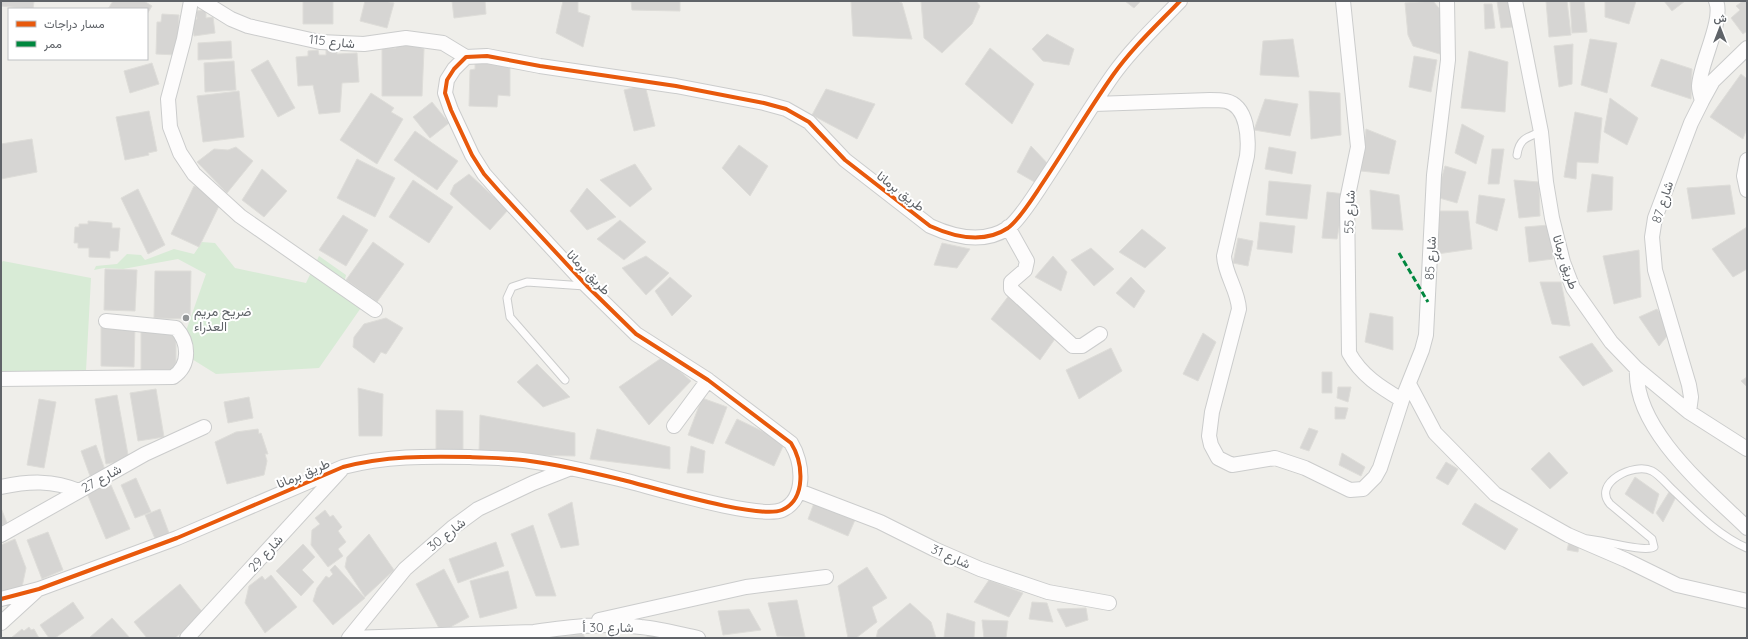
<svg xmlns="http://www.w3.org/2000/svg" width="1748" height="639" font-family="Quicksand,Vazirmatn,sans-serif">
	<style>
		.green { fill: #d8ebd6 }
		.building { fill: #d6d5d3; stroke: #deddd9 }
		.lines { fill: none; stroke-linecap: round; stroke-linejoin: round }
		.service-casing { stroke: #cbcccc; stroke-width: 9 }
		.minor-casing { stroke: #cbcccc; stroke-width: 16 }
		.service { stroke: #fdfcfc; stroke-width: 7 }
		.minor { stroke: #fdfcfc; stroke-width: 14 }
		.quiet { stroke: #00873e; stroke-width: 3; stroke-dasharray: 6 3; stroke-linecap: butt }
		.cycleway-casing { stroke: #fff; stroke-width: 6 }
		.cycleway { stroke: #e8590c; stroke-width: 4 }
		.poi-dot { fill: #919496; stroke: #fff; stroke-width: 1.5 }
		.labels { text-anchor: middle; stroke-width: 4; stroke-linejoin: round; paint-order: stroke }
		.street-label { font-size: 13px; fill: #5f6368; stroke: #fff }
		.poi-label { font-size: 13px; fill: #5f6368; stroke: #fff; text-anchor: start }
	</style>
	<rect width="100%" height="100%" fill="#efeeea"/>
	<path class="green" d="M202 242 215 243 235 268 306 283 319 256 346 275 344 283 365 302 319 368 216 374 179 351 206 274 178 259 123 269 104 268 94 270 96 266 117 264 127 254 141 255 145 260 174 249 194 254Z
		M3 261 91 278 86 371 1 375V263Z"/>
	<path class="building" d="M1 1H34L33 9 1 6Z
		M113 1H144L152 6 147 14V9H108Z
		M303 1H333V24H303Z
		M365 1H385L394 3 387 28 360 21Z
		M452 1H485L486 14 454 18Z
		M563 1H578V12L590 16 583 47 556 33Z
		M631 1H680V11L632 10Z
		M851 1H897L902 3 912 39 853 36Z
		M921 1H976L980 6 972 24 942 53 924 38Z
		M1125 1H1141L1134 8Z
		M1433 1 1444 14 1443 55 1413 46 1408 35 1405 3Z
		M1497 1H1509L1513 27 1501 28Z
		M1546 1H1567L1571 35 1549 37Z
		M1570 1H1584L1587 32 1572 33Z
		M1605 1H1636L1629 24 1605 17Z
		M1664 1H1685L1672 11Z
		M1743 1H1747V31L1743 34 1731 18 1740 10 1736 6Z
		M1484 4H1492L1495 28 1485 29Z
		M206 10V18L213 17 215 33 194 36 192 20 197 19 196 11Z
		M162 14 179 15 177 55 156 54 157 22H161Z
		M1047 34 1074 49 1069 65 1043 61 1032 49Z
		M1293 39 1299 77 1260 75 1263 41Z
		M1590 39 1617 43 1607 93 1581 85Z
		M231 41 232 58 198 60V43Z
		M403 43H412L424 49 422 96H382V48H396V46H403Z
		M1573 44 1572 84 1559 87 1554 46Z
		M990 48 1034 84 1012 124 965 84Z
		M337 49V54L357 53 359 82 342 83 340 112 319 114 313 85 298 86 296 57 308 56V51L318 50 319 55H326V50Z
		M1469 51 1508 62 1505 112 1461 108Z
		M1414 56 1437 60 1431 92 1409 87Z
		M1661 59 1692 69 1691 99 1651 86Z
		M268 60 295 108 278 117 251 70Z
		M234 61 236 90 205 92 204 63Z
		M492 62 510 65V96L498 95 497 107 469 106 470 70 475 69V63Z
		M152 63 159 84 130 93 124 71Z
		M1741 74 1747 79V128L1743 139 1710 117Z
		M645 85 655 126 634 131 624 90Z
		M826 89 875 104 857 139 812 115Z
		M239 91 244 137 203 142 197 96Z
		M1309 91 1340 93 1341 135 1311 139Z
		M371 93 394 108 391 112 403 119 377 164 340 140Z
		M1610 98 1638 118 1627 145 1604 132Z
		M1265 99 1298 104 1290 136 1254 130Z
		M432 102 449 123 430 138 413 117Z
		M149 111 157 151 148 153 149 155 125 160 116 117Z
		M1575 112 1602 118 1598 163 1577 162 1576 179 1564 177Z
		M1462 124 1484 136 1476 164 1455 153Z
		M1366 129 1396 141 1389 174 1361 171Z
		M415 131 458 161 437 190 394 160Z
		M32 139 37 172 1 179V144Z
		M739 145 768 166 750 196 722 168Z
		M1031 146 1050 166 1038 184 1017 172Z
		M236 147 253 161 227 193 197 162 214 149 228 150Z
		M1269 147 1296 152 1292 174 1265 169Z
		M1492 149H1504L1499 184H1488Z
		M357 159 395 178 375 217 337 198Z
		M635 164 652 189 630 207 600 180Z
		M1445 166 1466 172 1457 203 1436 197Z
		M262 169 287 191 264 217 242 200Z
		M469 174 508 210 490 230 450 194 454 185Z
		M1592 174 1613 177 1612 210 1587 212Z
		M413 180 453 207 429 243 389 217Z
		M1514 180 1539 182 1540 216 1519 218Z
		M1269 181 1311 185 1307 219 1266 215Z
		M1730 185 1735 214 1692 219 1687 188Z
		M194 186 204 190 219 206 199 247 171 234Z
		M587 188 616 217 587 230 570 211Z
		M138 189 165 245 148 254 121 198Z
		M1370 190 1399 195 1403 230 1372 229Z
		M1327 192 1345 194 1337 239 1322 238Z
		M1479 195 1505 199 1497 231 1476 223Z
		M1439 211H1468L1472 249 1437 254Z
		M343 215 368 230 346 266 319 250Z
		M620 220 646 242 624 260 597 239Z
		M88 221 112 223V228H120L118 251H110V258L89 257V248H78V243H74L75 227H79V224H88Z
		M1260 222 1295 226 1292 253 1257 249Z
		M1549 225 1553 259 1529 262 1525 227Z
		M1747 227V269L1733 277 1712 249Z
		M1142 229 1166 248 1145 268 1119 252Z
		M1238 238 1253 241 1248 266 1233 263Z
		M373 242 404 264 377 302 346 280Z
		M942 243 970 249 957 268 934 265Z
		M1091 248 1114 269 1094 286 1071 260Z
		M1639 250 1641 297 1614 304 1603 256Z
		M646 256 669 273 646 295 622 268Z
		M1053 256 1067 272 1061 291 1035 277Z
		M105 269 137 270 135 311 104 310Z
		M155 271H191L190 319 154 318Z
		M670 277 692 296 672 316 655 291Z
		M1131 277 1145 291 1134 308 1116 293Z
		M1540 282H1561L1570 326 1552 324Z
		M1010 294 1057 336 1040 360 991 319Z
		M1657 309 1672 330 1659 346 1639 317Z
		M1370 313 1393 317V350L1365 342Z
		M386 318 403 328 386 354 381 352 374 363 353 347 354 337 364 324Z
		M101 324 135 325 134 367 101 366Z
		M141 329H176V370H141Z
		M1203 333 1216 342 1198 381 1183 374Z
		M1592 343 1613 371 1583 386 1559 357Z
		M1111 348 1122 371 1079 399 1066 370Z
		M663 357 691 381 649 425 619 387Z
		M537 364 570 397 543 407 517 382Z
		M1322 372H1332V393H1322Z
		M1747 377V387L1741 381Z
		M1338 387H1351L1348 402 1337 398Z
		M358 388 383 394 382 436H359Z
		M156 389 164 437 138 441 130 393Z
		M117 395 129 460 106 464 95 399Z
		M249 397 253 418 228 423 224 402Z
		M702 398 727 407 713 444 688 435Z
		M39 399 56 402 44 468 27 465Z
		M1335 407 1348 408 1345 419H1335Z
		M436 410 463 411V452H436Z
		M480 415 575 433V456L479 454Z
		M737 419 785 442 774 466 725 443Z
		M1309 428 1318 431 1309 451 1300 448Z
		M258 429 259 434 261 433 268 454H265L267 461 264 475 227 484 215 442 236 432Z
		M597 429 670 447V469L590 459Z
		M96 445 105 470 90 476 81 451Z
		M691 446 705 451 703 473H687Z
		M1549 452 1568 473 1550 489 1531 469Z
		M1342 453 1365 467 1361 476 1339 465Z
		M1446 462 1458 469 1448 485 1436 478Z
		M1635 477 1659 494 1653 514 1625 494Z
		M136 478 151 512 135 518 121 485Z
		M105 479 108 486 111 485 130 529 106 539 86 491Z
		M1669 492 1676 497 1663 522 1656 513Z
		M572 502 579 545 561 548 548 514Z
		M814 503 855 520 848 536 808 519Z
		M1475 503 1518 529 1505 550 1462 524Z
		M1 508 7 523 1 526Z
		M160 509 169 533 156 541 145 515Z
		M325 510 330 517 333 515 342 527 338 531 346 542 338 549 343 556 328 567 311 545 312 530 320 524 315 518Z
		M533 525 556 596H536L511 534Z
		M48 532 63 570 42 579 27 540Z
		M369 534 394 570 365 597 345 567 347 557Z
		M15 539 26 568 22 587 1 594V545Z
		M496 542 504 566 458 583 449 559Z
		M1569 542 1579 544 1578 552 1567 550Z
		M303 544 315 557 302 570 314 582 301 596 276 571Z
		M335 565 365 598 333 625 313 601 317 588 326 576 329 578 333 574 330 570Z
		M867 567 887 598 872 607 877 622 856 638H848L838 586Z
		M444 569 469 617 441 632 416 584Z
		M508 571 517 608 480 618 470 581Z
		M271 575 297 607 265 633 245 603 249 586 262 576 265 580Z
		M989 580 1023 593 1009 617 974 602Z
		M180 584 204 614 175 638H147L134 622Z
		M797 600 805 637 777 636 768 603Z
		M73 602 84 618 55 638H49L40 625Z
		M1032 602 1047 603 1053 622 1029 619Z
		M910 603 931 622 936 638H876L878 630Z
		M1086 608 1088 620 1066 627 1057 609Z
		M749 609 761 630 723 635 718 611Z
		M947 613 975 622 974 638H944Z
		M112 618 130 638H89Z
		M982 620 1008 621 1006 638H984Z
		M29 627 31 630 34 629 39 638H11L22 629 24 631Z
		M661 633 663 638H643Z
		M583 634 585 638H555Z"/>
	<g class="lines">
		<g class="service-casing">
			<path id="service" d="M1517 155C1519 139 1527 137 1541 132
				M565 380 510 317 507 298 512 287 527 282 585 286
				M1588 539C1602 540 1646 553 1654 547L1652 539 1610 504C1592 483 1634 462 1652 471 1660 475 1668 486 1675 492 1697 513 1719 536 1747 548"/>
		</g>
		<g class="minor-casing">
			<path id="minor" d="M191 1 184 39 168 99 170 127 180 153 194 174 240 216 375 310
				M202 1 231 19 248 26 320 42 364 44 406 38 443 43 466 57
				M1343 1 1358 147 1347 200 1349 353C1361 375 1380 387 1402 400
				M1515 1 1541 132 1546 182 1552 218 1563 262 1573 288 1611 342 1637 369 1689 412 1747 449
				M1702 101C1701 97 1699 91 1699 86 1700 63 1724 20 1716 1
				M1094 104 1210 100C1215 100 1221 100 1226 101 1248 106 1249 139 1247 156L1224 256C1225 275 1238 290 1239 309L1212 412 1209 436 1211 445 1218 458 1232 465 1275 458 1305 468 1350 490 1363 489 1375 477 1380 468 1402 400 1422 350 1426 335 1434 175 1448 60 1447 1
				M1747 160 1744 176 1747 190
				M1008 227 1027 261 1025 270 1011 282V289L1073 346H1082L1100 334
				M1637 369C1633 429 1708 490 1747 528
				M1 379 173 377C191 365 189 342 176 328L106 321
				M1409 384 1435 433 1495 494 1568 535 1626 560 1677 585 1747 601
				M1689 412 1691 397 1689 385 1655 270 1652 237 1655 218 1691 123 1702 101 1713 81 1747 48
				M674 426 708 380
				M1 487C29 481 53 480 79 491
				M799 491 880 522 934 549 980 569 1048 592 1109 603
				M1 535 145 454 204 427
				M1 599 39 589 177 538 343 467C385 456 426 456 470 457 490 458 510 458 530 461 560 465 590 472 619 479 649 486 758 520 782 510 807 499 803 462 791 443L708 380 636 334 587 286 499 191 484 174 472 155 451 110 445 93 447 80 454 69 466 57 487 56 540 66 676 86 764 103 786 109 809 122 845 160 930 226C954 237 984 244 1008 228 1019 220 1032 199 1040 187 1065 150 1087 112 1113 75 1132 48 1157 25 1180 1
				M599 620 746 587 826 577
				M1 623 36 591
				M187 638 341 470
				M349 638 534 632C569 627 605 622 641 627 660 629 679 634 698 638
				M349 638 405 569 452 528 478 509 533 483 571 468"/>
		</g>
		<use href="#service" class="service"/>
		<use href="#minor" class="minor"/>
		<path class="quiet" d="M1399 253 1428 302"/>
		<g class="cycleway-casing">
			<path id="cycleway" d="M1 599 39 589 177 538 343 467C385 456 426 456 470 457 490 458 510 458 530 461 560 465 590 472 619 479 649 486 758 520 782 510 807 499 803 462 791 443L708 380 636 334 587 286 499 191 484 174 472 155 451 110 445 93 447 80 454 69 466 57 487 56 540 66 676 86 764 103 786 109 809 122 845 160 930 226C954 237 984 244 1008 228 1019 220 1032 199 1040 187 1065 150 1087 112 1113 75 1132 48 1157 25 1180 1"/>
		</g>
		<use href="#cycleway" class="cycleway"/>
	</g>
	<circle class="poi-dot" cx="186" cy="318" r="4"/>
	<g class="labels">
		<g class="street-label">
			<text transform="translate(332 41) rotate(6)" y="5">شارع 115</text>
			<text transform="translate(901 191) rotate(38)" y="5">طريق برمانا</text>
			<text transform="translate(1662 202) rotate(-72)" y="5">شارع 87</text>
			<text transform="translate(1349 212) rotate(-88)" y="5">شارع 55</text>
			<text transform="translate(1430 258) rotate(-87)" y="5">شارع 85</text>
			<text transform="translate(1566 262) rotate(72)" y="5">طريق برمانا</text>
			<text transform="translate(589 272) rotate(46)" y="5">طريق برمانا</text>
			<text transform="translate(303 473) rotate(-23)" y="5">طريق برمانا</text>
			<text transform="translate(101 478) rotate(-29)" y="5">شارع 27</text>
			<text transform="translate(446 534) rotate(-39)" y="5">شارع 30</text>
			<text transform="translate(265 553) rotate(-48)" y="5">شارع 29</text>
			<text transform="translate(951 556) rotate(24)" y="5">شارع 31</text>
			<text x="608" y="632">شارع 30 أ</text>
		</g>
		<g class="poi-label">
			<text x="194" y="316">ضريح مريم<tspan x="194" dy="15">العذراء</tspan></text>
		</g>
	</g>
	<rect width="1748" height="639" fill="none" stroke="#5f6368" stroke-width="4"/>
	<rect x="8" y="8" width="140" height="52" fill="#ffffff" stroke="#bfc1c3"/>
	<rect x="16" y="21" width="20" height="6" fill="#e8590c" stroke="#bfc1c3"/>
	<text x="44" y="28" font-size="12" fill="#5f6368">مسار دراجات</text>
	<rect x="16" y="41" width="20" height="6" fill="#00873e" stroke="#bfc1c3"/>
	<text x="44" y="48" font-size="12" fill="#5f6368">ممر</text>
	<g transform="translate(1720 28)" stroke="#ffffff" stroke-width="3" paint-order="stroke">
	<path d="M0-3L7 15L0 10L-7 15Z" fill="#5f6368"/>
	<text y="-6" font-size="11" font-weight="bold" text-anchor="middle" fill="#5f6368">ش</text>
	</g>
</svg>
